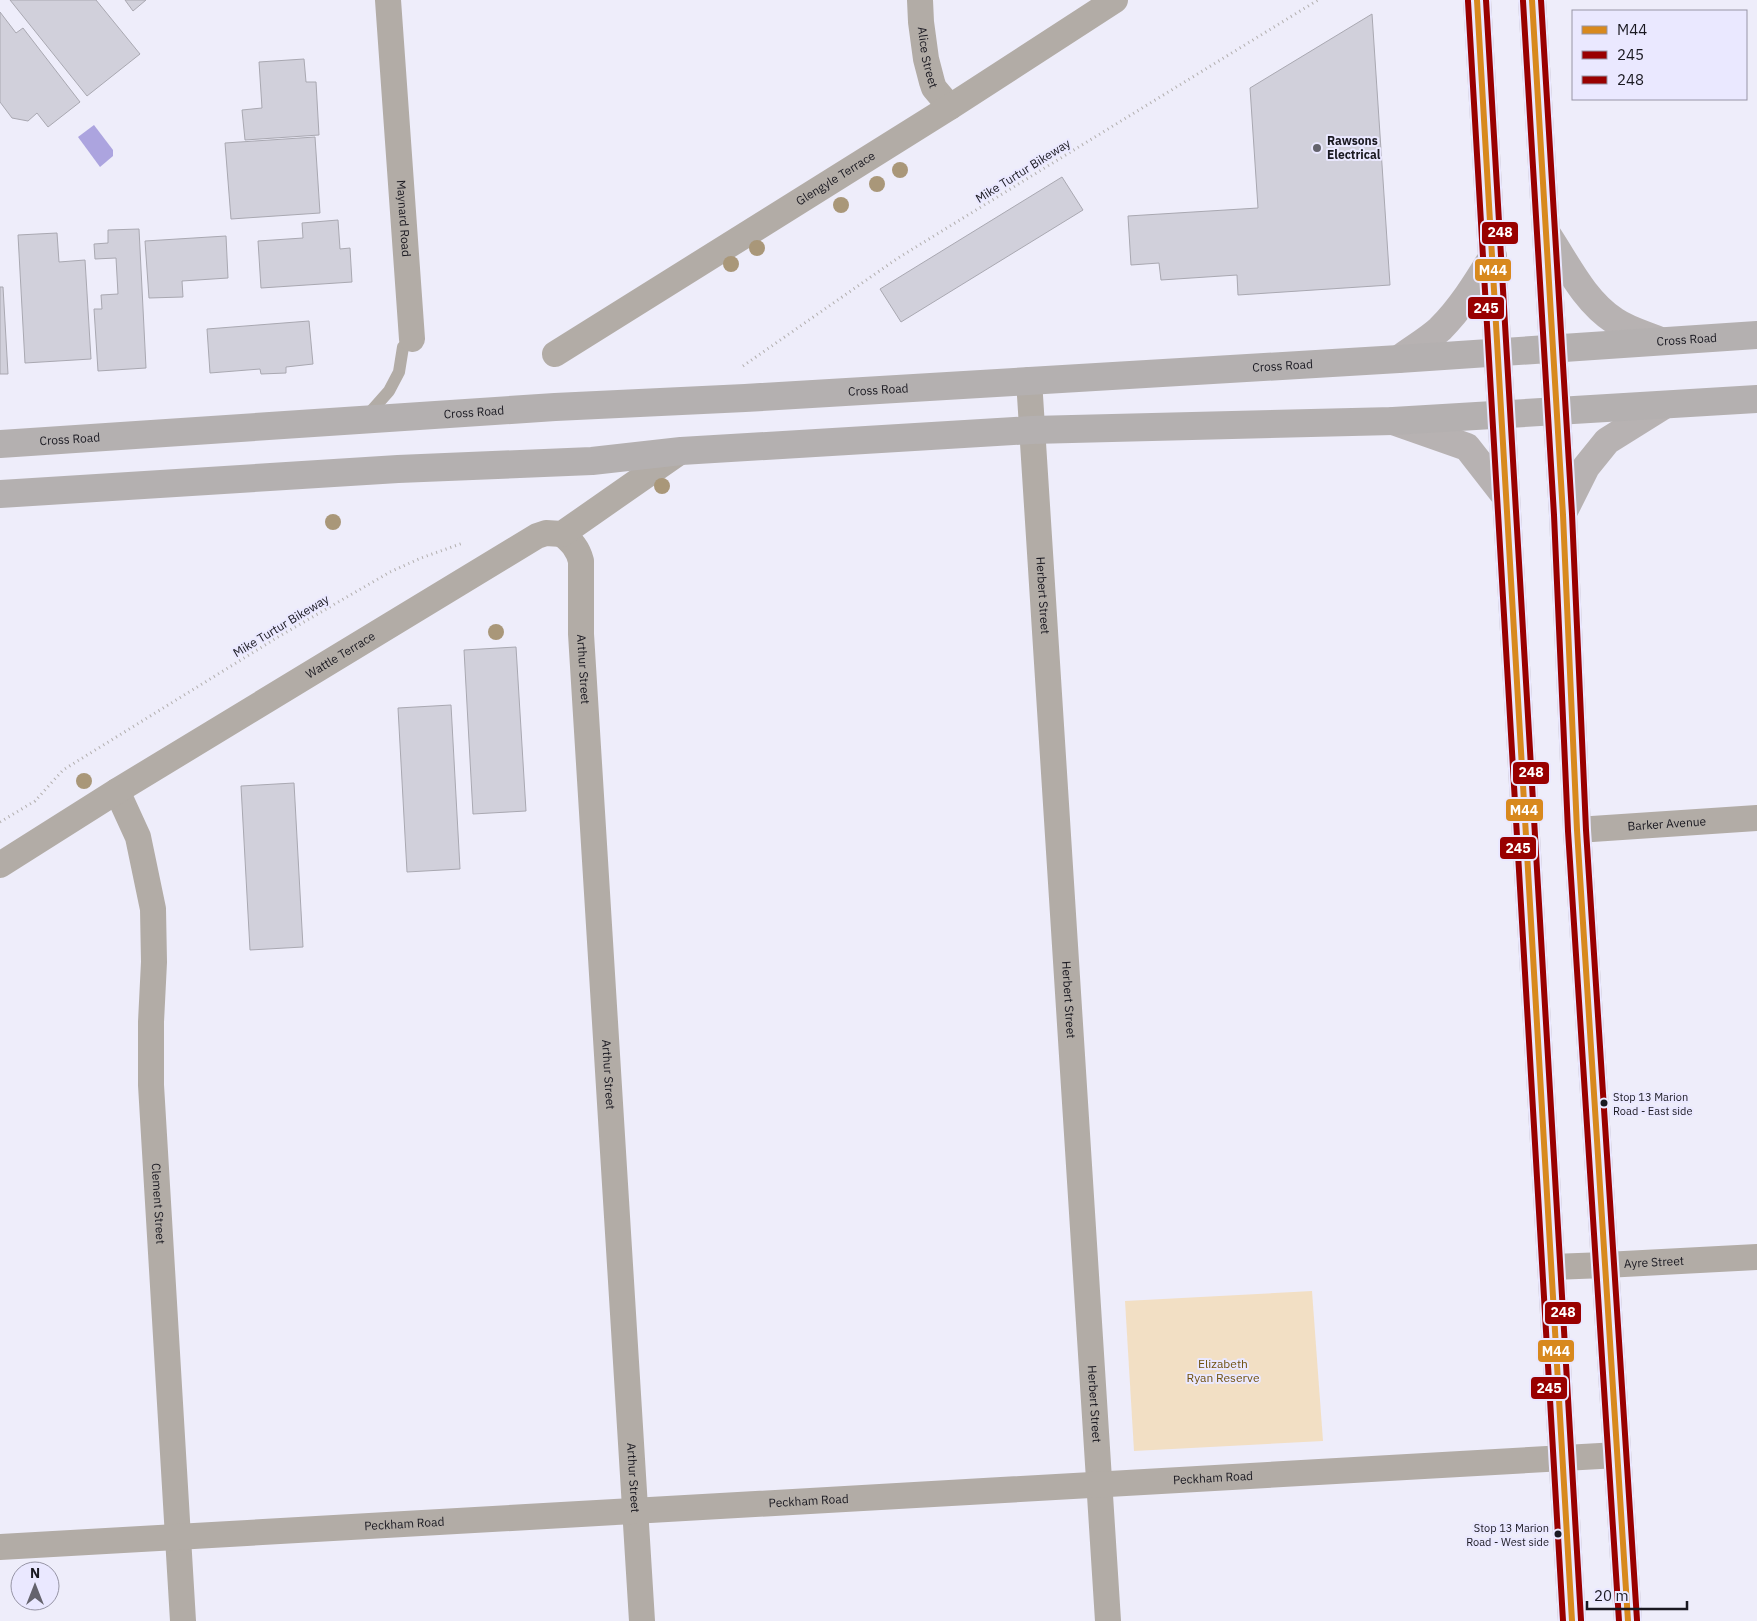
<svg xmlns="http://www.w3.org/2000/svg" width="1757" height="1621" font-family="'IBM Plex Sans',sans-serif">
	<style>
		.green { fill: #f2dfc4 }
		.water { fill: #aca4df }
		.building { fill: #d1d0db; stroke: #a9a8b1 }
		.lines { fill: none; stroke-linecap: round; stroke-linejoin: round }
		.path { stroke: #b2afae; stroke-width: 3; stroke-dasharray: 1 4; stroke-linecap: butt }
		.service { stroke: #b2aca6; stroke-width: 12 }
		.minor { stroke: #b2aca6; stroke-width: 26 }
		.primary { stroke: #b7b2b2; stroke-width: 28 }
		.trunk { stroke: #b4b0b0; stroke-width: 28 }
		.bus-1-casing { stroke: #eae8ff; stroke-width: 10 }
		.bus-2-casing { stroke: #eae8ff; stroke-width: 10 }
		.bus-3-casing { stroke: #eae8ff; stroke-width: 10 }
		.bus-1 { stroke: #d8891e; stroke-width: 6 }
		.bus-2 { stroke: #900; stroke-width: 6 }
		.bus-3 { stroke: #900; stroke-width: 6 }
		.tree { fill: #a99779 }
		.poi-dot { fill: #64636d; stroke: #eae8ff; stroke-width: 2 }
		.bus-dot { fill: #1a1921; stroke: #eae8ff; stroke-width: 2 }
		.labels { text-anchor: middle; stroke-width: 4; stroke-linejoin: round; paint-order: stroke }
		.bus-label { font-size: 11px; fill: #1a1921; stroke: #eae8ff; text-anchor: start }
		.street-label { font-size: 12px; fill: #1a1921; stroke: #eae8ff }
		.poi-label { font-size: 12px; font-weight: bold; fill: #1a1921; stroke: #eae8ff; text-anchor: start }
		.park-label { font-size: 12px; fill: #70510f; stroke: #eae8ff }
		.line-badge { stroke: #eae8ff; stroke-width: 2 }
		.badge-label { font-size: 14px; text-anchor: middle; font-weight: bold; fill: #fff }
	</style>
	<rect width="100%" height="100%" fill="#eeedfa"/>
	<path class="green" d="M1312 1291 1323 1441 1134 1451 1125 1301Z"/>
	<path class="water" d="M94 125 113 150V156L100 167 78 137Z"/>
	<path class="building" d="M10 0H96L140 54 87 96Z
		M125 0H146L133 11Z
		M0 12 16 33 23 28 80 102 48 127 37 113 28 121 12 118 0 102Z
		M1372 14 1390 285 1238 295 1237 275 1161 280 1159 263 1131 265 1128 216 1258 208 1250 88Z
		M304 59 306 82H316L319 135 245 140 242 110 262 108 259 62Z
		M315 137 320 213 231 219 225 143Z
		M1062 177 1083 210 901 322 880 289Z
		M338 220 340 249 350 248 352 282 261 288 258 241 303 238 302 223Z
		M139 229 146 368 98 371 94 309H102L101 295 118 294 116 258 95 259 94 244 108 243V230Z
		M57 233 59 262 85 260 91 359 25 363 18 235Z
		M226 236 228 278 182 281 183 297 149 298 145 241Z
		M0 287H3L8 374H0Z
		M309 321 313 364 286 367V373L261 374 260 369 210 373 207 329Z
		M516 647 526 811 473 814 464 650Z
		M451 705 460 869 407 872 398 708Z
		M294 783 303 947 250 950 241 786Z"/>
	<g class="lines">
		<path class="path" d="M743 366 898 258 1318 0
			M0 822 35 801 63 770 278 637 390 572 421 558 463 543"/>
		<path class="service" d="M366 417 389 391 399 372 403 347 412 339"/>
		<g class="minor">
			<path id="s1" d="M388 0 412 339"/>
			<path id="s2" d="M920 0 921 22 926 59 932 82 934 88 950 107"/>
			<path id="s3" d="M555 354 950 107 1115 0"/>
			<path id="s4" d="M1029 380 1108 1621"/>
			<path id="s5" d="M562 534C572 542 578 549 581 561V634L642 1621"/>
			<path id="s6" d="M117 791 138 837 153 909 154 962 151 1022V1085L183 1621"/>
			<path id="s7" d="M1577 830 1757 818"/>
			<path id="s8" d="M0 865 117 791 537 536 546 533 562 534 681 451"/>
			<path id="s9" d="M1552 1267 1605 1265 1757 1257"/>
			<path id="s10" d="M0 1547 1618 1455"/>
		</g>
		<path class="primary" d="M1477 0 1572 1621
			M1532 0 1563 515 1577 830 1628 1621
			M1547 234C1567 264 1584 301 1615 321 1628 330 1646 335 1661 341
			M1399 359C1412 349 1428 340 1440 329 1462 307 1477 282 1493 256
			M1393 421 1467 447 1506 497
			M1563 513 1586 467 1607 441 1663 406"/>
		<g class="trunk">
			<path id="s11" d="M0 444 555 407 745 398 1399 359 1757 335"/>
			<path d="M0 494 398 469 592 461 681 451 1032 430 1393 421 1757 399"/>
		</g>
		<g class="bus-1-casing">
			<path id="bus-1" d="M1477 0 1572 1621
				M1532 0 1563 515 1577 830 1628 1621"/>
		</g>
		<g class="bus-2-casing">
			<path id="bus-2" d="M1468 1 1563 1621
				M1523 1 1554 515 1568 831 1619 1621"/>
		</g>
		<g class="bus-3-casing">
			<path id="bus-3" d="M1486 0 1581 1620
				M1541 0 1572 514 1586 830 1637 1620"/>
		</g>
		<use href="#bus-1" class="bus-1"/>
		<use href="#bus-2" class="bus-2"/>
		<use href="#bus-3" class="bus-3"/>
	</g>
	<g class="tree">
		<circle cx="900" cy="170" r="8"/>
		<circle cx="877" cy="184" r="8"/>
		<circle cx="841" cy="205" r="8"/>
		<circle cx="757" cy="248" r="8"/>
		<circle cx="731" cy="264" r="8"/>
		<circle cx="662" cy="486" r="8"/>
		<circle cx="333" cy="522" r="8"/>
		<circle cx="496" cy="632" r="8"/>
		<circle cx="84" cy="781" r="8"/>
	</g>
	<circle class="poi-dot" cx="1317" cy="148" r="5"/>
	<g class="bus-dot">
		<circle cx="1604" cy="1103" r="4.5"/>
		<circle cx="1558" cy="1534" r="4.5"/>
	</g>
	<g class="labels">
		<g class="bus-label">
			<text x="1613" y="1101">Stop 13 Marion<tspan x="1613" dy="14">Road - East side</tspan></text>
			<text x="1549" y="1532" text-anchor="end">Stop 13 Marion<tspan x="1549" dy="14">Road - West side</tspan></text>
		</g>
		<g class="street-label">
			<text dy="4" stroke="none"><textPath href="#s2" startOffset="58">Alice Street</textPath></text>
			<text transform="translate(1023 171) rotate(-32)" y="4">Mike Turtur Bikeway</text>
			<text dy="4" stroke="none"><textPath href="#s3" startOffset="331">Glengyle Terrace</textPath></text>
			<text dy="4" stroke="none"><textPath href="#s1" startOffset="219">Maynard Road</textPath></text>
			<text dy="4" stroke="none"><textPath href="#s11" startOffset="1690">Cross Road</textPath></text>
			<text dy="4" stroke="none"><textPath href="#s11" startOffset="1285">Cross Road</textPath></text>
			<text dy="4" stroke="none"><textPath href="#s11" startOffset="880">Cross Road</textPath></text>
			<text dy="4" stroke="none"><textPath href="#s11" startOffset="475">Cross Road</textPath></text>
			<text dy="4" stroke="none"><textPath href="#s11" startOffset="70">Cross Road</textPath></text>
			<text dy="4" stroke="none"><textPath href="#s4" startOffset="216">Herbert Street</textPath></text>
			<text transform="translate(281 626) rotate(-31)" y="4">Mike Turtur Bikeway</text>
			<text dy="4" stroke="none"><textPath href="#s8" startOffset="400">Wattle Terrace</textPath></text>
			<text dy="4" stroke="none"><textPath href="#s5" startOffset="142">Arthur Street</textPath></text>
			<text dy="4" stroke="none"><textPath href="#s7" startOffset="90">Barker Avenue</textPath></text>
			<text dy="4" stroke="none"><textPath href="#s4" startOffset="621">Herbert Street</textPath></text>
			<text dy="4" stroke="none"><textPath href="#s5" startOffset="548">Arthur Street</textPath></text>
			<text dy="4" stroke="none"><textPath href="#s6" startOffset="419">Clement Street</textPath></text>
			<text dy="4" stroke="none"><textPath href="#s9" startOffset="102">Ayre Street</textPath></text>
			<text dy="4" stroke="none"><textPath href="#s4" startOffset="1026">Herbert Street</textPath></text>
			<text dy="4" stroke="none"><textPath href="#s10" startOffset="1215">Peckham Road</textPath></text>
			<text dy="4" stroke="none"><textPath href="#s5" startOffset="952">Arthur Street</textPath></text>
			<text dy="4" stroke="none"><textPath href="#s10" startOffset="810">Peckham Road</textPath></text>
			<text dy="4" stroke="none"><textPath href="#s10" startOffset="405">Peckham Road</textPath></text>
		</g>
		<g class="poi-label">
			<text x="1327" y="145">Rawsons<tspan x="1327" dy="14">Electrical</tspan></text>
		</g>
		<g class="park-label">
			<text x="1223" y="1368">Elizabeth<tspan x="1223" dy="14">Ryan Reserve</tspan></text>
		</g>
	</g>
	<g class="line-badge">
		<rect x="1481" y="221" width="38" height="24" rx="5" fill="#900"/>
		<rect x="1474" y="258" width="38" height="24" rx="5" fill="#d8891e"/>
		<rect x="1467" y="296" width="38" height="24" rx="5" fill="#900"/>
		<rect x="1512" y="761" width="38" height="24" rx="5" fill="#900"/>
		<rect x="1505" y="798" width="39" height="24" rx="5" fill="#d8891e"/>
		<rect x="1499" y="836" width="38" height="24" rx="5" fill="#900"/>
		<rect x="1544" y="1301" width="38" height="24" rx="5" fill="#900"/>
		<rect x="1537" y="1339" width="38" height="24" rx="5" fill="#d8891e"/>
		<rect x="1530" y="1376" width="38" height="24" rx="5" fill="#900"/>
	</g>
	<g class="badge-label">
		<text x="1500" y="237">248</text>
		<text x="1493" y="275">M44</text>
		<text x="1486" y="313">245</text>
		<text x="1531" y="777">248</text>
		<text x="1524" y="815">M44</text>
		<text x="1518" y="853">245</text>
		<text x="1563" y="1317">248</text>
		<text x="1556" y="1356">M44</text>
		<text x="1549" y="1393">245</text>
	</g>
	<rect x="1572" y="10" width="175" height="90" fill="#eae8ff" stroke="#9795a6"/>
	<rect x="1582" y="26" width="25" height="8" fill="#d8891e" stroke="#9795a6"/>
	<text x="1617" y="35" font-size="15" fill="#1a1921">M44</text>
	<rect x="1582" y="51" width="25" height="8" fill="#990000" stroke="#9795a6"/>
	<text x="1617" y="60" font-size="15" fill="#1a1921">245</text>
	<rect x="1582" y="76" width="25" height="8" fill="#990000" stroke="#9795a6"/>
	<text x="1617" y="85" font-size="15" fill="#1a1921">248</text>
	<g transform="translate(35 1586)"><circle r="24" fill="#eae8ff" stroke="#9795a6"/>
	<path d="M0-4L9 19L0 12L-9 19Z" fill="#64636d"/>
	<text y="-8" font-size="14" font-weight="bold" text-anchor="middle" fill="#1a1921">N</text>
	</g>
	<path d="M1587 1601v8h100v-8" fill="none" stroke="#1a1921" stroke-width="2.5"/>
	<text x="1594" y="1601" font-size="15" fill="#1a1921" stroke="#eae8ff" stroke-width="4" paint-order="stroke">20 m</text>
</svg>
